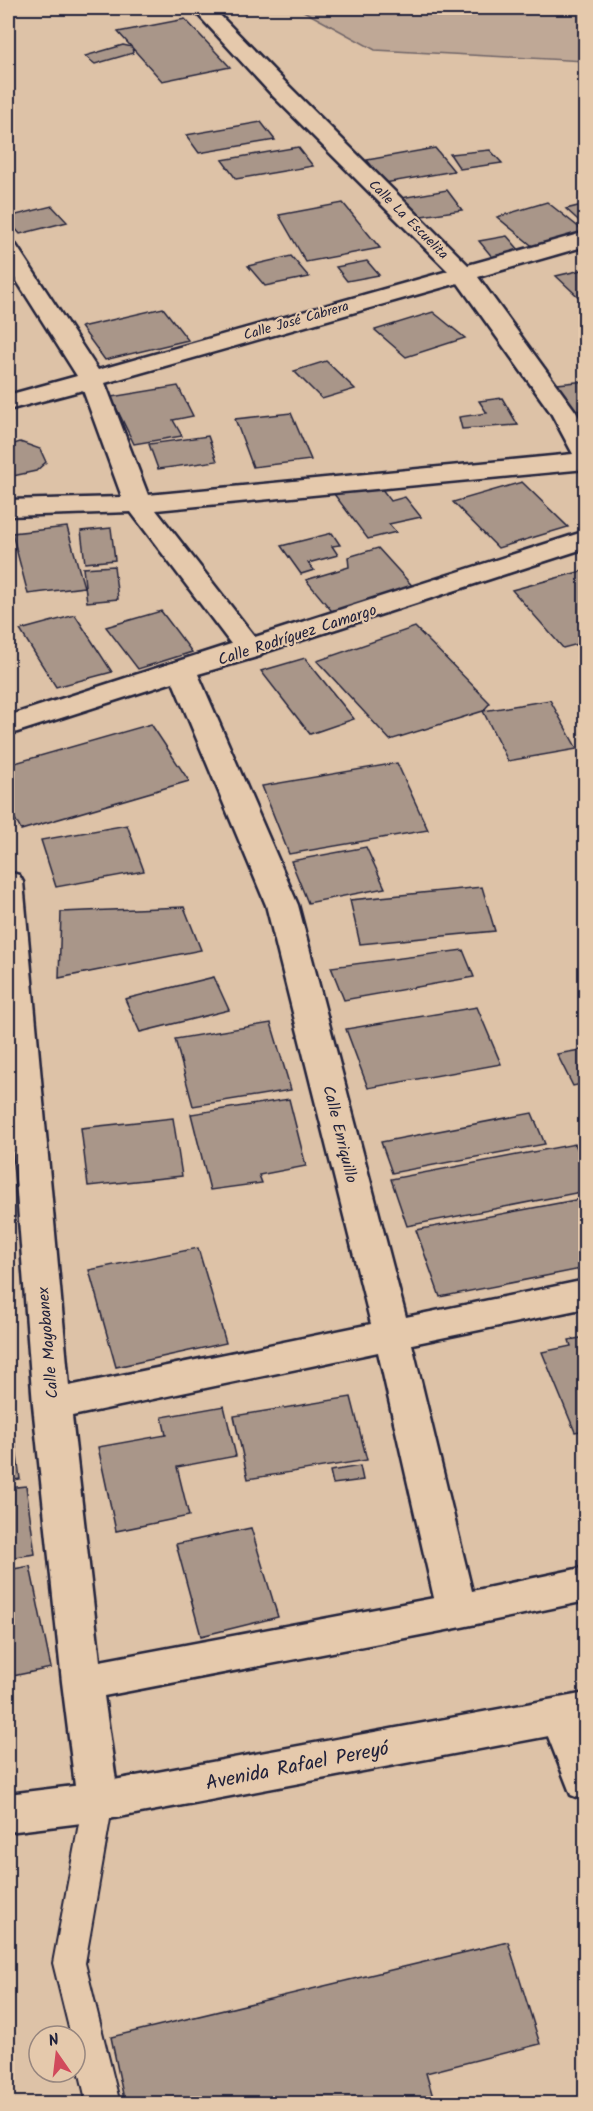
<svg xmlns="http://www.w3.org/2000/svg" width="593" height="2111" font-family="Kalam,sans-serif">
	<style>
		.green { fill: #bfa896; stroke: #706568; stroke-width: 1.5 }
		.building { fill: #a99689; stroke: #22223b; stroke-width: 1.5 }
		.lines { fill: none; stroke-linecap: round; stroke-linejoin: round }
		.service-casing { stroke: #22223b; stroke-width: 4 }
		.minor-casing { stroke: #22223b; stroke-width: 5 }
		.primary-casing { stroke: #22223b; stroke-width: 5 }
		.service { fill: #e5c9ac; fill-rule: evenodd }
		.minor { fill: #e5c9ac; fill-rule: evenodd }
		.primary { fill: #e5c9ac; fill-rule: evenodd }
		.labels { text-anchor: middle; stroke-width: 4.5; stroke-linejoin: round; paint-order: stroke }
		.far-street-label { font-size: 14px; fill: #22223b; stroke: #e5c9ac }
		.street-label { font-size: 16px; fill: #22223b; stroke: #e5c9ac }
		.near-street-label { font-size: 20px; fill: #22223b; stroke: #e5c9ac }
	</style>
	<rect width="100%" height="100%" fill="#ddc2a7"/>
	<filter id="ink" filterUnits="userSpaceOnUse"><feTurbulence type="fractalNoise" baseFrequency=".0167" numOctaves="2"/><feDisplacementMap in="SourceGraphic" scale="12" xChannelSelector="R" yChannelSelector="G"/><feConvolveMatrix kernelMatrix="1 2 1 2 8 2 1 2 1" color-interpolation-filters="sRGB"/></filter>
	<g filter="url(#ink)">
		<path class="green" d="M298 8H585V61L375 50Z"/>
		<path class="building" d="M185 19 230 67 162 81 118 32Z
			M123 45 132 47 133 53 95 64 85 56Z
			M261 122 275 140 199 153 186 135Z
			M298 147 313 166 236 179 222 160Z
			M435 148 454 171 385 183 367 160Z
			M490 150 502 163 460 169 450 154Z
			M447 190 462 210 415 217 401 198Z
			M547 202 586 233 536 249 497 217Z
			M343 203 380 248 306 262 279 215Z
			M586 204V227L566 209Z
			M52 206 67 222 20 234 8 220V217Z
			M507 236 521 252 493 258 479 241Z
			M291 256 309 277 265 286 248 266Z
			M367 261 379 275 347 281 336 267Z
			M586 269V304L556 276Z
			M163 308 188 340 105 360 81 327Z
			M433 312 465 338 406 357 375 330Z
			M326 361 355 389 322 399 294 371Z
			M586 381V410L563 412 548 385Z
			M178 386 193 416 173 420 182 436 134 444 111 397Z
			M502 398 518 425 462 429 459 417 487 413 479 401Z
			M291 413 311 460 253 467 235 419Z
			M208 436 217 461 158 469 149 444Z
			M20 442 40 449 46 462 36 471 13 476 8 474V446Z
			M522 482 568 527 498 548 453 502Z
			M378 484 391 501 405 497 421 517 389 524 396 532 368 539 334 494Z
			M67 527 84 587 28 594 12 533Z
			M111 528 115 560 85 563 81 531Z
			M332 533 340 545 332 546 338 555 308 563 314 570 301 574 281 546Z
			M378 548 416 590 335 615 306 580 349 567 348 557Z
			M114 566 118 599 87 602 83 568Z
			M586 570V642L563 648 512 590Z
			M161 611 192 652 138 669 106 627Z
			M75 615 112 672 56 687 20 630Z
			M415 627 490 703 483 711 390 740 317 661Z
			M305 658 354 719 310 734 261 671Z
			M550 700 577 749 508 761 483 711Z
			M151 724 189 781 21 830 8 806V765Z
			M397 763 428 830 289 854 262 786Z
			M127 825 144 871 56 887 41 840Z
			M366 847 385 888 308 903 291 861Z
			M482 887 495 931 360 944 350 900Z
			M184 907 201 950 59 978 61 912Z
			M463 950 474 977 344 1000 331 967Z
			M214 977 229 1010 140 1032 125 999Z
			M477 1007 501 1064 368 1088 346 1029Z
			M271 1023 291 1090 193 1106 175 1039Z
			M586 1049V1083L573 1086 557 1054Z
			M289 1099 306 1166 259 1175 262 1183 210 1190 191 1114Z
			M532 1113 545 1144 392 1173 381 1142Z
			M173 1118 182 1176 88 1186 81 1128Z
			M575 1144 586 1168V1191L407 1226 391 1179Z
			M586 1198V1268L440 1297 416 1230Z
			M198 1248 226 1343 116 1367 89 1270Z
			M586 1337V1430L575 1432 542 1352 571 1346 569 1340Z
			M351 1397 367 1460 248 1479 234 1416Z
			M224 1406 236 1456 177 1467 189 1516 116 1531 98 1447 166 1435 162 1417Z
			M14 1433 20 1479 8 1481V1434Z
			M360 1466 363 1480 333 1484 330 1471Z
			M26 1486 35 1554 8 1558V1488Z
			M251 1528 278 1617 201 1636 176 1544Z
			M30 1566 51 1668 8 1677V1570Z
			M508 1942 540 2044 426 2073 435 2104H125L111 2037Z"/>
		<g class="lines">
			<g class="service-casing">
				<path id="service" d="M98 1788 109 1792 113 1802 85 1963 120 2104H87L75 2053V2036H71L53 1963 83 1802 87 1792Z"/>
			</g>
			<g class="minor-casing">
				<path id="minor" d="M192 8H213L289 86 468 265 586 232V246L478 277 576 412 586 430V469L156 510 255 637 586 531V548L262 653 260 656 198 674 298 905 406 1317 586 1280V1308L412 1344 472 1591 586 1567V1601L457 1628 104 1696 119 1802 113 1816 98 1821 83 1816 77 1802 62 1682 33 1405 8 1073V872L19 875 23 882 69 1386 371 1324 266 905 173 682 8 735V716L231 644 131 512 8 516V500L122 497 83 390 8 410V395L77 376 8 267V243L16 245 98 370 448 271 273 96ZM458 283 551 413 573 454 148 495 105 383ZM378 1352 434 1598 100 1661 72 1416Z
					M560 1698 574 1703 586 1729V1801L571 1795 540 1716 546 1703Z"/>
			</g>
			<g class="primary-casing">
				<path id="primary" d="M586 1693V1729L98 1821 8 1832V1794L98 1783Z"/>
			</g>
			<use href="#service" class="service"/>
			<use href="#minor" class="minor"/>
			<use href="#primary" class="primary"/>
		</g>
	</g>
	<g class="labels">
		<g class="far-street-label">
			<text transform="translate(409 219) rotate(45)" y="5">Calle La Escuelita</text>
			<text transform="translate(296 320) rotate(-16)" y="5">Calle José Cabrera</text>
		</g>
		<g class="street-label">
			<text transform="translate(297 634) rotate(-18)" y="6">Calle Rodríguez Camargo</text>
			<text transform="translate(341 1134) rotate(76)" y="6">Calle Enriquillo</text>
			<text transform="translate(47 1343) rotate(-95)" y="6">Calle Mayobanex</text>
		</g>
		<g class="near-street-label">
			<text transform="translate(297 1765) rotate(-11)" y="7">Avenida Rafael Pereyó</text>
		</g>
	</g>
	<rect width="593" height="2111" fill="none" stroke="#e5c9ac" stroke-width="30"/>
	<rect x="15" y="15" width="563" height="2081" fill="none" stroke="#22223b" stroke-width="2" filter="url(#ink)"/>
	<g transform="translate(57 2054) rotate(346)"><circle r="28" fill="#e5c9ac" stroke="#97867f" stroke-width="1.5"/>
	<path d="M0-4.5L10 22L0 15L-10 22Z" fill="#d1495b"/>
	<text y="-9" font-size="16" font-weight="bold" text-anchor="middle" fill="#22223b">N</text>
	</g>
</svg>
